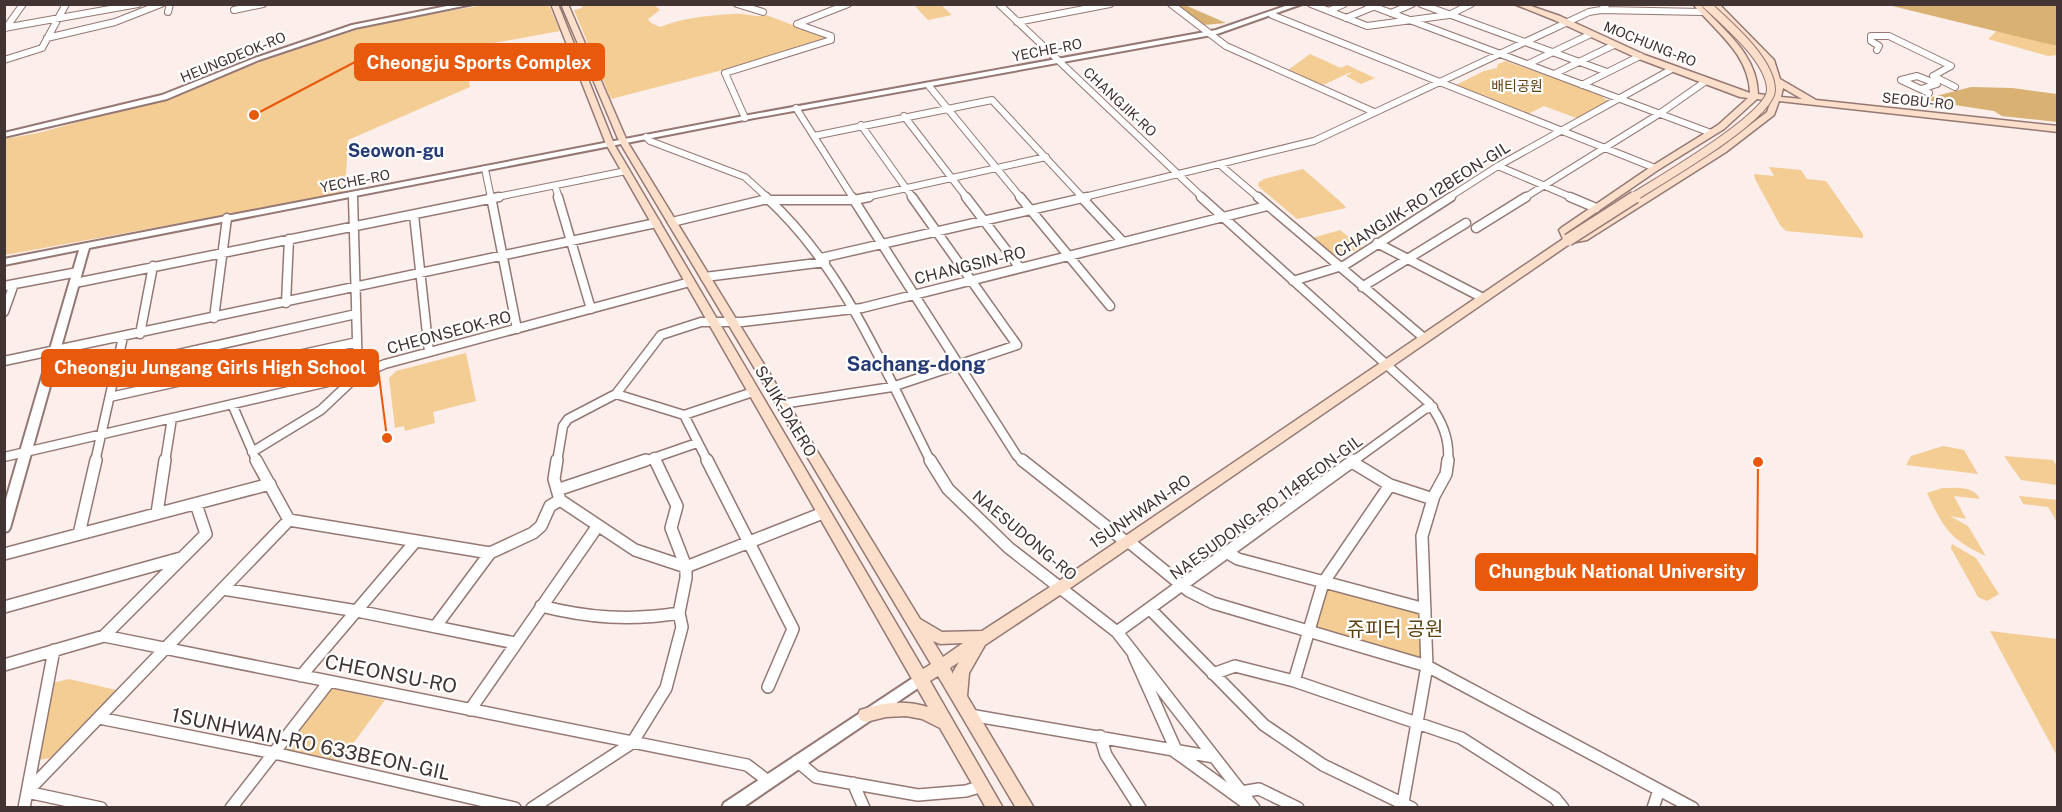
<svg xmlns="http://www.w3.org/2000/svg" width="2062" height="812" font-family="'Public Sans','Noto Sans KR',sans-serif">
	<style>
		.green { fill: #f3cd93 }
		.forest { fill: #d8b173 }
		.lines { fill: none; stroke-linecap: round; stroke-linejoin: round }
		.minor-far2-casing { stroke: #957874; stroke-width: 8 }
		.minor-far1-casing { stroke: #957874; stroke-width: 11 }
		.minor-casing { stroke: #957874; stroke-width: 14 }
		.tertiary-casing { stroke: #957874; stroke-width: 4 }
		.secondary-casing { stroke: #957874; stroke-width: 3 }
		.minor-far2 { stroke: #fff; stroke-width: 6 }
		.minor-far1 { stroke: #fff; stroke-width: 8 }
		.minor { stroke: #fff; stroke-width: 11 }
		.tertiary { fill: #fff; fill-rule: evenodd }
		.secondary { fill: #fbdfca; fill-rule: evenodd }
		.secondary-bridge-far1-casing { stroke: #957874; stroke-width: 10; stroke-linecap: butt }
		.secondary-bridge-casing { stroke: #957874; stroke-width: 14; stroke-linecap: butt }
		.secondary-bridge-far1 { stroke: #fbdfca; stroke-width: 8 }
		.secondary-bridge { stroke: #fbdfca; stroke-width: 11 }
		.labels { text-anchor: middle; stroke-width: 4.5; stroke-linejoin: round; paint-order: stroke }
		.far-street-label { font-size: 14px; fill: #413432; stroke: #fff }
		.far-park-label { font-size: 14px; fill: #5d4212; stroke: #fff }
		.street-label { font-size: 16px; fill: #413432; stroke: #fff }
		.far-district-label { font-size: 18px; font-weight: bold; fill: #263b73; stroke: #fff }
		.quarter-label { font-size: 20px; font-weight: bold; fill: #263b73; stroke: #fff }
		.near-park-label { font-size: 20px; fill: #5d4212; stroke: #fff }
		.near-street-label { font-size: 20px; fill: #413432; stroke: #fff }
		.leader { fill: none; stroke: #e8590c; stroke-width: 2 }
		.callout-dot { fill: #e8590c; stroke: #fff; stroke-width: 2 }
		.callout { fill: #e8590c; stroke: #e8590c; stroke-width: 2 }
		.callout-label { font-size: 18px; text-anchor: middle; font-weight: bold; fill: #fff }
	</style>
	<rect width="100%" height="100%" fill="#fbeeeb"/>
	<path class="green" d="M484 5H549L560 31 483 45 465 52 470 87 348 140 345 193 5 255V139L38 133 169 97 283 53 375 24Z
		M582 5H655L660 10 648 19 651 23 660 27C682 18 710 15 734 14 745 13 754 18 766 15L827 38 719 71 611 99 574 10 582 8Z
		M914 5H941L952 15 928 20Z
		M1998 30 2057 46V55L2048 56 1988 39Z
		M1310 54 1341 68 1347 65 1375 78 1361 84 1346 76 1351 73V72L1323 85 1288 70Z
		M1506 61 1600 95 1608 101 1579 119 1544 106 1526 115 1456 85 1484 71 1497 68 1498 64Z
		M1769 167 1801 170 1807 179 1826 181 1863 234V238L1786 231 1780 225 1755 179 1754 174 1774 176Z
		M1303 169 1342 203 1346 208 1297 219 1258 186 1259 182 1264 179Z
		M1340 230 1363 248 1332 257 1309 239Z
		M351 346 353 369 349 373 302 384 304 355Z
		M466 353 476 401 433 412 435 423 405 431 404 426 395 428 389 378 396 371Z
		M1943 446 1964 450 1978 474 1906 465 1911 456Z
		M2004 456 2053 460 2057 466V485L2021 480Z
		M1942 488C1955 488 1973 485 1980 499L1954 496 1966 519 1950 516 1968 526 1986 556C1950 540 1943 527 1927 493Z
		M2019 496 2057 500V522L2048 507 2023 504Z
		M1952 544 1976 558 1999 594 1987 601 1978 597 1951 548Z
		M1326 588 1420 612V660L1313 629Z
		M1990 631 2057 639V756Z
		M69 679 116 690 50 758 39 760 52 683Z
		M332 688 385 700 338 764 287 751 285 745 327 691Z"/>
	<path class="forest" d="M1176 5H1185L1226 23 1204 25Z
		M1888 5H2057V46Z
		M1971 87 2012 88 2057 94V122L2002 116 1994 111 1955 105 1934 109 1929 104 1932 97Z"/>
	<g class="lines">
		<g class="minor-far2-casing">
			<path id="minor-far2" d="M737 4 763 12
				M999 4 1203 198
				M1171 4 1226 46 1374 112
				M1311 4 1367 26 1449 15 1471 4
				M1367 4 1711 133
				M1421 4 1607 72
				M234 10 263 4
				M1601 10 1703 12
				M1329 11 1344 4
				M168 12 170 4
				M1391 13 1412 4
				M1272 15 1655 168
				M1346 18 1375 6
				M1017 22 1110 4
				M4 28 138 4
				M6 28 23 4
				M47 38 115 22 161 4
				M1877 50 1879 46 1871 41V36H1889L1951 66 1933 76 1955 87
				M4 60 42 48 66 4
				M1528 64 1591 34
				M1554 74 1614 45
				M1582 85 1640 56
				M929 86 1021 198
				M1921 89 1937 84 1917 76 1901 80 1929 93
				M796 108 853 198
				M904 116 967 198
				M745 118 725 73 831 40V36L797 24 848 4
				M861 125 913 198
				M814 136 992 100 1083 198
				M646 137 650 141 745 177 768 198
				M1219 164 1259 198
				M1498 166 1573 198
				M485 169 491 198
				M555 186 559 198
				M353 195V198
				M492 198 626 171
				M862 198 1046 157
				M1080 198 1314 141 1589 12 1601 10 1607 4
				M1448 198 1498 166 1672 69
				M1524 198 1659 114 1706 81"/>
		</g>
		<g class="minor-far1-casing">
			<path id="minor-far1" d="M491 197 517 329
				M558 197 591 309
				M766 197C844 268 884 369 931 462
				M852 197 1017 456 1024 462
				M966 197 1020 268
				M1020 197 1110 306
				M1081 197 1123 242
				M1201 197 1429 403C1442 421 1450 439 1448 462
				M1258 197 1424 338
				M1570 197 1596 208
				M414 215 429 352
				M672 222 763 200H854L869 197
				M1476 228 1526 197
				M1377 243 1483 298
				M821 258 1087 197
				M705 277 825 262
				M1293 281 1345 265 1451 197
				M75 283 499 197
				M4 286 78 272
				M1362 287 1466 223
				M286 303 289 239
				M4 312 14 284
				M214 318 227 218
				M140 334 153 266
				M4 361 656 223
				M116 368 356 314
				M616 394 684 415 753 392
				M110 397 357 342
				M232 404 257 462
				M782 404 892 387 1017 345 912 197
				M684 415 708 462
				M252 452 321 410 358 375 353 197
				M4 457 358 375 385 364 690 282
				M654 457 656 462
				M95 462 123 337
				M165 462 172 418
				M557 462 563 426 568 419 616 394 661 335 701 322H742L862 308 1267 206
				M642 462 697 443
				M1352 462 1425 409 1433 407"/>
		</g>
		<g class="minor-casing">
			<path id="minor" d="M256 460 289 520 490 553
				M557 460 554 479 560 500 635 550 686 567 823 513
				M707 460 793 629 768 687
				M930 460 948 489 1009 548 1117 632 1254 808
				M1022 460 1126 542
				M1352 462 1390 485 1433 499
				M557 490 646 460
				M157 513 165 460
				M79 534 96 460
				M1128 541 1189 591 1213 603 1427 666 1693 808
				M1228 553 1238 559 1425 609
				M4 554 270 484
				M223 589 357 611 515 643
				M541 606C588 618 631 621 679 613
				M4 607 181 558
				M1150 609 1264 725 1323 765 1412 808
				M435 627 490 553 533 533 541 526 550 506 560 500
				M1117 632 1354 460
				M104 636 206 534 196 504
				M1134 656 1176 750
				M4 665 104 636 747 765 768 781
				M1213 674 1235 666 1294 681 1461 738 1555 798 1563 808
				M301 676 415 542
				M1294 681 1323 583 1390 485
				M470 710 597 527
				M970 715 1214 757
				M99 718 274 753 515 808
				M1100 736 1106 755 1140 808
				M1174 751 1246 803
				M797 761 816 777 918 795 966 791 982 786
				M853 783 864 808
				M1241 792 1259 789 1298 808
				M24 808 54 650
				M101 808 27 792 289 520
				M231 808 329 682
				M532 808 632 743 666 688 682 627 679 613 686 578V567L671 528 677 506 655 460
				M1402 808 1427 666 1422 536 1434 496 1446 474 1448 460
				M1653 808 1659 790"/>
		</g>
		<g class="tertiary-casing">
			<path id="tertiary" d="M457 4H473L355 28 259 60 167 99 4 137V133L162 95 255 58 352 25Z
				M1291 4H1302L1217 34 749 119 89 248 10 528 8 531 4 532V506L79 250 4 265V259L749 115 1216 30Z
				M919 674 924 676 926 680 924 684 742 808H722L724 803Z"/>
		</g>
		<g class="secondary-casing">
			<path id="secondary" d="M551 4H558L614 144 923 669 931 664 619 141 561 4H568L627 141 920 619 942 632 982 631 1056 583 1563 239 1559 230 1561 228 1652 166 1718 125 1748 98 1740 97 1639 59 1554 20 1514 4H1525L1560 16 1645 55 1750 93C1749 54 1716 32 1693 4H1700C1725 32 1757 54 1758 94L1773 96 1775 89 1767 63 1711 4H1719L1774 60 1780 79 1816 100 2058 126V132L1779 101 1774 115 1726 152 1587 240 1571 243 1066 591 985 645 969 673 967 696 1034 808H1016L938 676 930 681 1003 808H986L940 728 922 719 906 716 886 717 866 722 860 720 858 715 860 710C883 702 906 700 928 707L606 144ZM1783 88 1802 99 1781 97ZM1757 99 1771 101 1767 112 1720 148 1580 235 1572 237 1569 231 1658 170 1724 129ZM933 641 940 644 963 643 943 657ZM959 662 953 672V674L950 668Z"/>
		</g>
		<use href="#minor-far2" class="minor-far2"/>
		<use href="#minor-far1" class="minor-far1"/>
		<use href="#minor" class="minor"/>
		<use href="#tertiary" class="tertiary"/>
		<use href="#secondary" class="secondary"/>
		<g class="secondary-bridge-far1-casing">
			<path id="secondary-bridge-far1" d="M1632 198C1657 182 1771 117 1771 90 1771 60 1726 23 1706 4"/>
		</g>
		<g class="secondary-bridge-casing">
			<path id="secondary-bridge" d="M1568 240 1635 197"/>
		</g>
		<use href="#secondary-bridge-far1" class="secondary-bridge-far1"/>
		<use href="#secondary-bridge" class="secondary-bridge"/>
	</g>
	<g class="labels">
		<g class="far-street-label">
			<text transform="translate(1650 44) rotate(22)" y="5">MOCHUNG-RO</text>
			<text transform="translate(1047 50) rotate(-11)" y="5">YECHE-RO</text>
			<text transform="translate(233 57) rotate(-22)" y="5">HEUNGDEOK-RO</text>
			<text transform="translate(1918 101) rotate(6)" y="5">SEOBU-RO</text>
			<text transform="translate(1120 102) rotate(43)" y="5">CHANGJIK-RO</text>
			<text transform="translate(355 181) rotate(-11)" y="5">YECHE-RO</text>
		</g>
		<g class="far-park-label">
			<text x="1517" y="91">배티공원</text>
		</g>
		<g class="street-label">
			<text transform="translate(1422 199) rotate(-32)" y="6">CHANGJIK-RO 12BEON-GIL</text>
			<text transform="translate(970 265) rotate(-14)" y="6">CHANGSIN-RO</text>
			<text transform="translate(449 332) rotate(-15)" y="6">CHEONSEOK-RO</text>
			<text transform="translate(786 411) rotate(59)" y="6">SAJIK-DAERO</text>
			<text transform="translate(1266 507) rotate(-36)" y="6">NAESUDONG-RO 114BEON-GIL</text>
			<text transform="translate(1140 511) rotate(-34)" y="6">1SUNHWAN-RO</text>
			<text transform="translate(1025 535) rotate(40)" y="6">NAESUDONG-RO</text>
		</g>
		<g class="far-district-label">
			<text x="396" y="157">Seowon-gu</text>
		</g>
		<g class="quarter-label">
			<text x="916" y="371">Sachang-dong</text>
		</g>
		<g class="near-park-label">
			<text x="1395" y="636">쥬피터 공원</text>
		</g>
		<g class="near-street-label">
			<text transform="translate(391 674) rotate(11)" y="7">CHEONSU-RO</text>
			<text transform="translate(311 744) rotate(12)" y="7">1SUNHWAN-RO 633BEON-GIL</text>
		</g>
	</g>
	<path class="leader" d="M254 115L355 62M387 438L378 368M1758 462L1757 572"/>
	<g class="callout-dot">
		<circle cx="254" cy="115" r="6"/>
		<circle cx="387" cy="438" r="6"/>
		<circle cx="1758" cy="462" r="6"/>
	</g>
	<g class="callout">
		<rect x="355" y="44" width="249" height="36" rx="6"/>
		<rect x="42" y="350" width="336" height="36" rx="6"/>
		<rect x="1476" y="554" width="281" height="36" rx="6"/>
	</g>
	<g class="callout-label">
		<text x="479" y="69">Cheongju Sports Complex</text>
		<text x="210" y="374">Cheongju Jungang Girls High School</text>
		<text x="1617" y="578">Chungbuk National University</text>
	</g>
	<rect width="2062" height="812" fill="none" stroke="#413432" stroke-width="12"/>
</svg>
